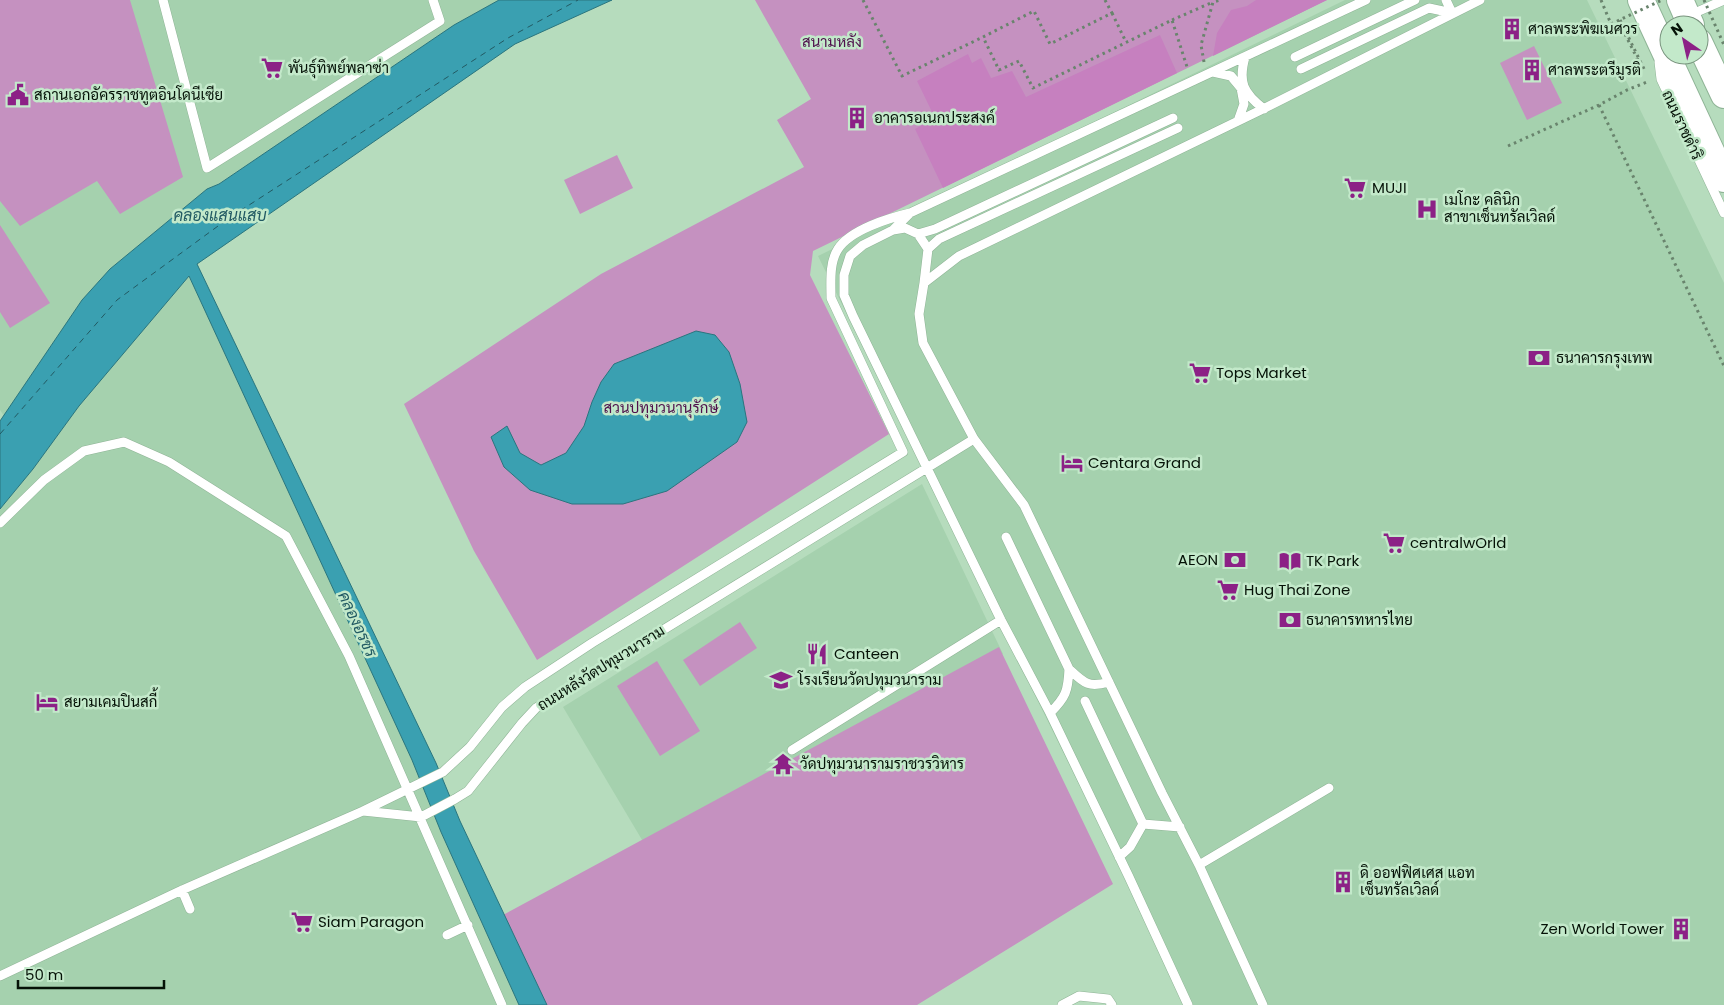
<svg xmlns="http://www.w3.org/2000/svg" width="1724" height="1005" font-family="Poppins,Sarabun,sans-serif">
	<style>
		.built { fill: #a5d1ae }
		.green { fill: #c591c0 }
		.forest { fill: #c680bf }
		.water { fill: #3aa0b1; stroke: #2a757e }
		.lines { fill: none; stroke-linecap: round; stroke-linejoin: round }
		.ferry { stroke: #225a63; stroke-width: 1; stroke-dasharray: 6 5; stroke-linecap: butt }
		.lane-casing { stroke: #8fb496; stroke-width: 10 }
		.secondary-casing { stroke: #8fb496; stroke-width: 28 }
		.path { stroke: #69846d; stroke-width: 3; stroke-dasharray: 2.5 4; stroke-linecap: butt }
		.lane { stroke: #fff; stroke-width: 9 }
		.secondary { stroke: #fff; stroke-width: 26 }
		.path-bridge { stroke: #69846d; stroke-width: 3; stroke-dasharray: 2.5 4; stroke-linecap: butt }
		.labels { text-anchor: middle; stroke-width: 5; stroke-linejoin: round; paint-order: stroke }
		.poi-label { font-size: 15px; fill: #051207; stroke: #c3e9ca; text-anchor: start }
		.park-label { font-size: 15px; fill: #4f104c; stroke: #c3e9ca }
		.street-label { font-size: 15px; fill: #051207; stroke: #c3e9ca }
		.water-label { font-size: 16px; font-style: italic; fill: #225a63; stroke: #c3e9ca }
	</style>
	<rect width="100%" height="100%" fill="#b6dcbd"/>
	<path class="built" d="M0 0H499L454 25 218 184 207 189 110 269 82 300 4 416 0 410Z
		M1345 0H1587L1724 283V1005H1188L818 256Z
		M189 276 412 760 441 832 519 1005H0V509L33 469 79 406Z
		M922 484 1003 654 651 855 563 707Z"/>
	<path class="green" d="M0 0H130L183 177 120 214 97 181 20 226 0 201Z
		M755 0H1327L813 251 810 275 889 434 537 660 474 551 404 404 601 274 804 167 777 120 811 99Z
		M1534 46 1562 103 1527 120 1500 63Z
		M617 155 633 188 580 214 564 180Z
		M0 225 50 303 10 328 0 312Z
		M740 622 757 648 700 686 683 660Z
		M999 647 1113 884 917 1005H546L503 915Z
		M657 661 700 731 660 756 617 686Z"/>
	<path class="forest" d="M1256 0H1327L1213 56 1217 33 1231 10 1247 6Z
		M1160 35 1177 73 943 188 915 129 935 118 917 81 968 54 972 63 981 58 991 78 1012 71 1026 97Z"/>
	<path class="water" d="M499 0H612L515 44 197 264 436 763 460 821 547 1005H519L441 832 412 760 189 276 79 406 33 469 0 509V421L82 300 110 269 207 189 219 184 454 25Z
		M696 331 715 335 729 352 740 384 747 422 737 442 667 491 623 504H572L530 490 504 467 491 437 507 426 520 453 541 465 566 453 584 426 592 402 601 382 614 364Z"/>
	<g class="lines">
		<path class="ferry" d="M0 434 117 300 229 218 508 38 578 0"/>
		<g class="lane-casing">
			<path id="lane" d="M163 0 207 168 440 21 433 0
				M1446 0 1452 13
				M1690 15 1724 0
				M1245 57C1238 82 1243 93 1264 109
				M1295 57 1415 0
				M1659 62 1661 79 1724 213
				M1301 69 1429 8 1452 13
				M1213 72 1231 76 1241 88 1244 104 1238 121
				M910 213 893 230 863 245 850 256 844 275V295L853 316 1001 620 1050 713 1129 877 1188 1005
				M893 230 905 228 918 234 928 249 924 283
				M918 234 935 229 1173 118
				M928 249 939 239 1178 128
				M0 523 44 480 84 451 124 442 169 462 286 536 349 656 502 1005
				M1006 537 1069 669C1068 691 1066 697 1050 713
				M1069 669C1084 683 1088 688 1109 682
				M1085 701 1143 824 1180 827
				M792 750 1001 620
				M363 811 421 817 455 799 468 791 522 723 536 708 974 439
				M1119 857 1130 847 1143 824
				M1199 865 1329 788
				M182 890 190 909
				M447 935 468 925
				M0 976 182 890 363 811 443 772 470 747 502 707 525 687 592 643 903 452 831 298C831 282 829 263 838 249 850 230 889 218 910 213L1366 0
				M1062 1005 1079 996 1108 999 1112 1005
				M1263 1005 1199 865 1162 793 1024 505 974 439 923 343 919 314 924 283 959 256 1265 108 1480 0"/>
		</g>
		<g class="secondary-casing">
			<path id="secondary" d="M1641 0 1724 179
				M1680 0 1691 25
				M1699 42 1724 95"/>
		</g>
		<path class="path" d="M863 0 902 76 983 37
			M1105 0 1112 13 1050 44 1034 11 983 37 999 70 1019 61 1033 88 1172 20 1188 70
			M1112 13 1126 42
			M1172 20 1213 2
			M1620 20 1645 71
			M1625 34 1638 60 1640 59
			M1204 62 1201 45 1213 2 1221 0
			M1599 105 1724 366
			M1508 146 1599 105 1627 90 1647 82"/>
		<use href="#lane" class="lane"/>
		<use href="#secondary" class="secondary"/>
		<path class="path-bridge" d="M1601 0 1611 24 1662 0
			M1704 0 1724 45"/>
	</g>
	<defs>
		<g id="building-bare" transform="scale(1.725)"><path d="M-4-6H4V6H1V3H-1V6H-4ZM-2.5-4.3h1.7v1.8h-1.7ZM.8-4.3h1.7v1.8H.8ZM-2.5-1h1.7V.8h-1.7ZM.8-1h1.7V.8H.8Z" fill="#8c2186" stroke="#c3e9ca" stroke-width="2.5" paint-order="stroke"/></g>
		<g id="supermarket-bare" transform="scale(1.725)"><path d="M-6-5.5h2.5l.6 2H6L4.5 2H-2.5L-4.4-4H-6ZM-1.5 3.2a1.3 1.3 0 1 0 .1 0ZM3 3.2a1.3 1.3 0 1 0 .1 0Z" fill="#8c2186" stroke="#c3e9ca" stroke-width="2.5" paint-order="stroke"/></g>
		<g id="civic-bare" transform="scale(1.725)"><path d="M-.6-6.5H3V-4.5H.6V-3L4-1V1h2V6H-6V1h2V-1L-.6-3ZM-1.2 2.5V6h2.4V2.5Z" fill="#8c2186" stroke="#c3e9ca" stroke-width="2.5" paint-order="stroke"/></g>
		<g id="hospital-bare" transform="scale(1.725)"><path d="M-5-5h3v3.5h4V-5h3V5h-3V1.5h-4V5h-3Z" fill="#8c2186" stroke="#c3e9ca" stroke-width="2.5" paint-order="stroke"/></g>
		<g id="bank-bare" transform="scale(1.725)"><path d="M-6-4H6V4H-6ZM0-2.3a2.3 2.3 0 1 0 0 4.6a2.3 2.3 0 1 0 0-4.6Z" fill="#8c2186" stroke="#c3e9ca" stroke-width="2.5" paint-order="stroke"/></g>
		<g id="hotel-bare" transform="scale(1.725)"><path d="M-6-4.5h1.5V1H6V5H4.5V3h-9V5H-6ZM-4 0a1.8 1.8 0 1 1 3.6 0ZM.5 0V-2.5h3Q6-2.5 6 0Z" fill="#8c2186" stroke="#c3e9ca" stroke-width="2.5" paint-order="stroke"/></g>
		<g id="library-bare" transform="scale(1.725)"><path d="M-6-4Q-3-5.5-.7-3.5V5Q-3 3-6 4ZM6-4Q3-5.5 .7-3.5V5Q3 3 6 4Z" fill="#8c2186" stroke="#c3e9ca" stroke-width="2.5" paint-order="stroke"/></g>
		<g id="restaurant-bare" transform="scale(1.725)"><path d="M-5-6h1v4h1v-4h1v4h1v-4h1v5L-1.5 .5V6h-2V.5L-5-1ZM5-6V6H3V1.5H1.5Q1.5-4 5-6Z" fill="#8c2186" stroke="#c3e9ca" stroke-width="2.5" paint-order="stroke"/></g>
		<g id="school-bare" transform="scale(1.725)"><path d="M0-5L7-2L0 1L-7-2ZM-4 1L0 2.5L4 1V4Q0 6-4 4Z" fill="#8c2186" stroke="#c3e9ca" stroke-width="2.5" paint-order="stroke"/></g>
		<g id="temple-bare" transform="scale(1.725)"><path d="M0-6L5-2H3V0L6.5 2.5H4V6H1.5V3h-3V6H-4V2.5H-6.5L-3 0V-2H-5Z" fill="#8c2186" stroke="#c3e9ca" stroke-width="2.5" paint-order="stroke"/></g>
	</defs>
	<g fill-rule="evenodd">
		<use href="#building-bare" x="1512" y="29"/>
		<use href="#supermarket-bare" x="272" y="68"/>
		<use href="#building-bare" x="1532" y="70"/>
		<use href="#civic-bare" x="18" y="95"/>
		<use href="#building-bare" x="857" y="118"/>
		<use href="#supermarket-bare" x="1355" y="188"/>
		<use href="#hospital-bare" x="1427" y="209"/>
		<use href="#bank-bare" x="1539" y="358"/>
		<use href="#supermarket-bare" x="1200" y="373"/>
		<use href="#hotel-bare" x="1072" y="463"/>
		<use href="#supermarket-bare" x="1394" y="543"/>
		<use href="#bank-bare" x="1235" y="560"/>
		<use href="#library-bare" x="1290" y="561"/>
		<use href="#supermarket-bare" x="1228" y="590"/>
		<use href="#bank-bare" x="1290" y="620"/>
		<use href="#restaurant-bare" x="817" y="654"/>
		<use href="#school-bare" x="781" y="680"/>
		<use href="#hotel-bare" x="47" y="702"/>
		<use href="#temple-bare" x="783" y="764"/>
		<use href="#building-bare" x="1343" y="882"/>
		<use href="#supermarket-bare" x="302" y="922"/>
		<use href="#building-bare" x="1681" y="929"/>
	</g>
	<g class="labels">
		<g class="poi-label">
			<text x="1528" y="34">ศาลพระพิฆเนศวร</text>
			<text x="288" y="73">พันธุ์ทิพย์พลาซ่า</text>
			<text x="1548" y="75">ศาลพระตรีมูรติ</text>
			<text x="34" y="100">สถานเอกอัครราชทูตอินโดนีเซีย</text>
			<text x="874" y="123">อาคารอเนกประสงค์</text>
			<text x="1372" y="193">MUJI</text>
			<text x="1444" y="205">เมโกะ คลินิก<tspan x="1444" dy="17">สาขาเซ็นทรัลเวิลด์</tspan></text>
			<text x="1556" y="363">ธนาคารกรุงเทพ</text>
			<text x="1216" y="378">Tops Market</text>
			<text x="1088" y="468">Centara Grand</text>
			<text x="1410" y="548">centralwOrld</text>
			<text x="1218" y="565" text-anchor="end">AEON</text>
			<text x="1306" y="566">TK Park</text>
			<text x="1244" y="595">Hug Thai Zone</text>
			<text x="1306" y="625">ธนาคารทหารไทย</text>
			<text x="834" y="659">Canteen</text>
			<text x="798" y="685">โรงเรียนวัดปทุมวนาราม</text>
			<text x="64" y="707">สยามเคมปินสกี้</text>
			<text x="800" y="769">วัดปทุมวนารามราชวรวิหาร</text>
			<text x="1360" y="878">ดิ ออฟฟิศเศส แอท<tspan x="1360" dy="17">เซ็นทรัลเวิลด์</tspan></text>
			<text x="318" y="927">Siam Paragon</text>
			<text x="1664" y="934" text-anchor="end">Zen World Tower</text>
		</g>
		<g class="park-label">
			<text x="832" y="47">สนามหลัง</text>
			<text x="661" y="413">สวนปทุมวนานุรักษ์</text>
		</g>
		<g class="street-label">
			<text transform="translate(1682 125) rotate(65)" y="5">ถนนราชดำริ</text>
			<text transform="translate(601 668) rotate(-32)" y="5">ถนนหลังวัดปทุมวนาราม</text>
		</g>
		<g class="water-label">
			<text x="220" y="221">คลองแสนแสบ</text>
			<text transform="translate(358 624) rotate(65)" y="6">คลองอรชร</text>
		</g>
	</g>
	<g transform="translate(1684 40) rotate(326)"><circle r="24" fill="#c3e9ca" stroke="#77937c"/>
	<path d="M0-4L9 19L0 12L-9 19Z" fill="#8c2186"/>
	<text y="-8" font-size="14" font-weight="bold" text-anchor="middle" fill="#051207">N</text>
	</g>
	<path d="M18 980v8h146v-8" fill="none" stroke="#051207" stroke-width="2.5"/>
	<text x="25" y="980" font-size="15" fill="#051207" stroke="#c3e9ca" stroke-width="4" paint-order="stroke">50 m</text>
</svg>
